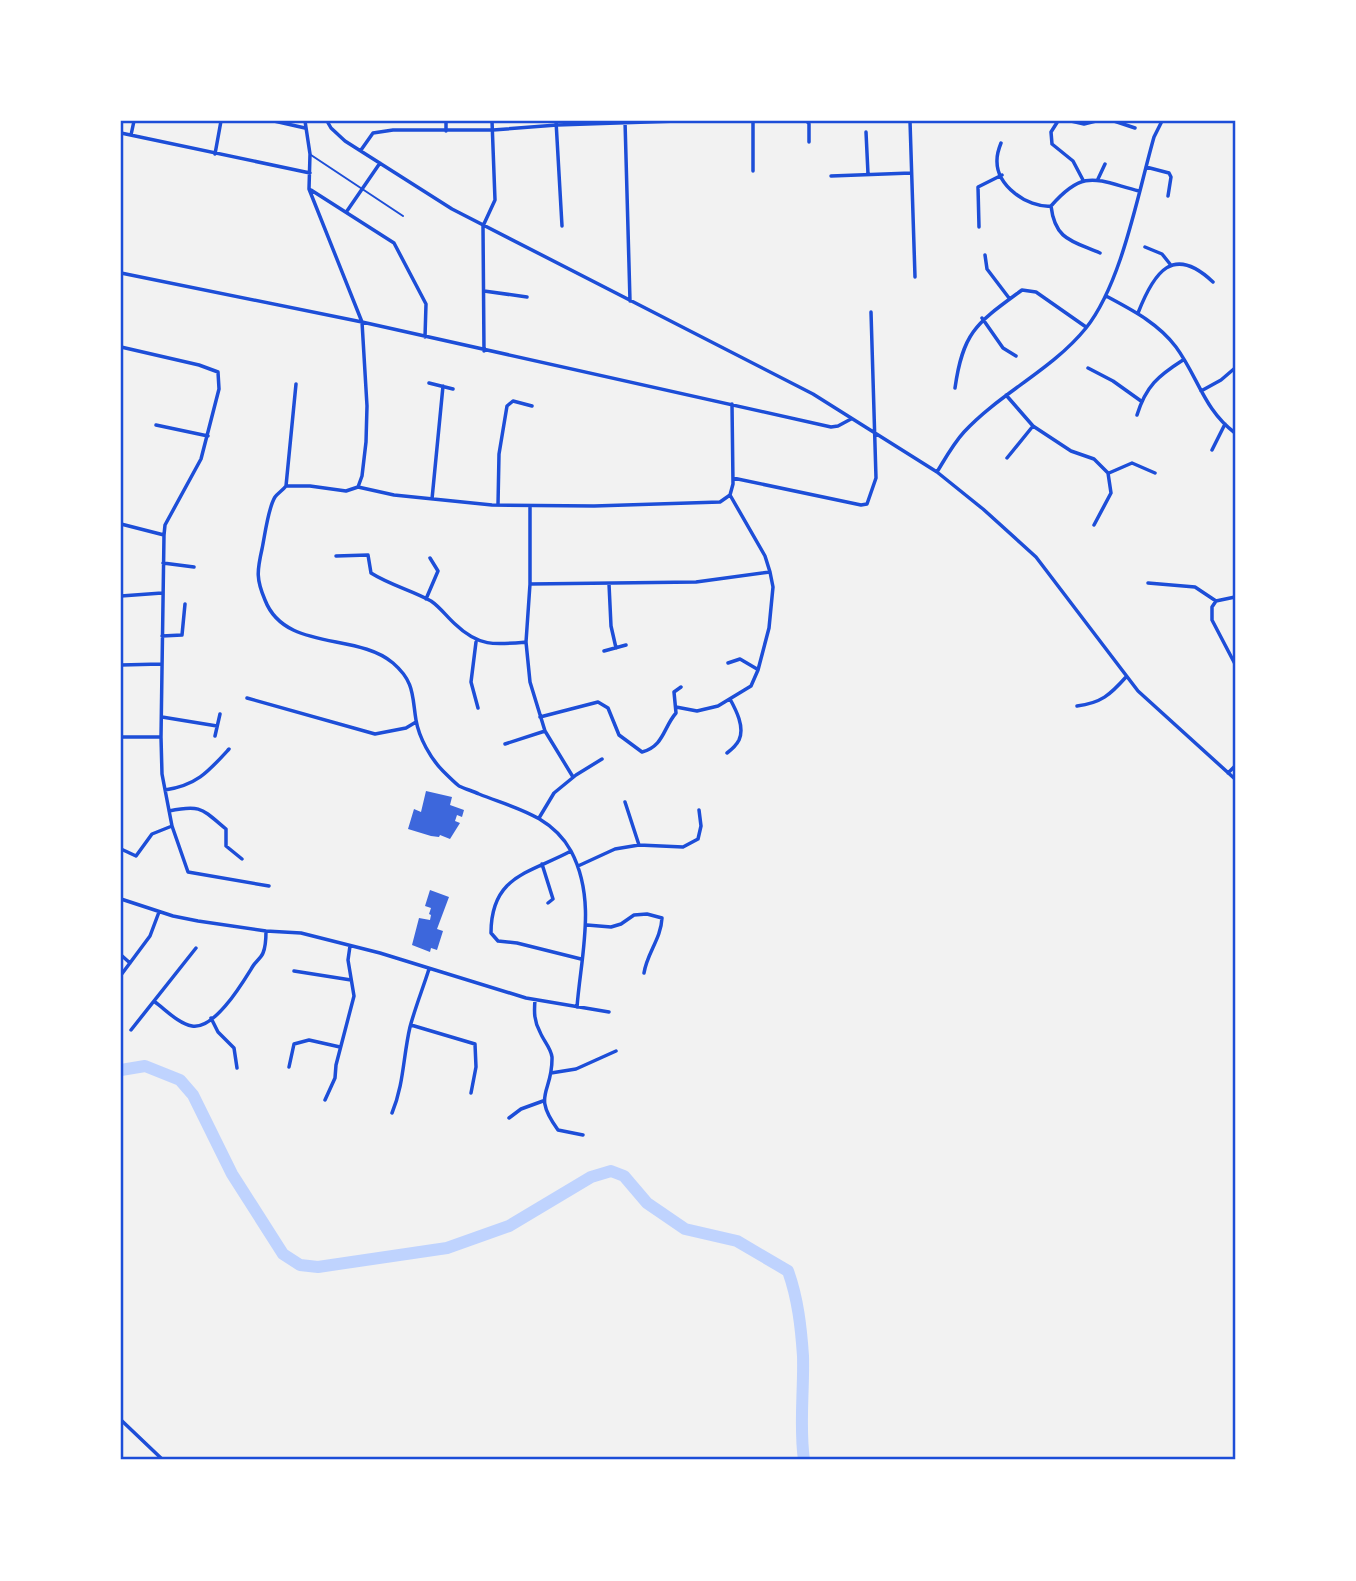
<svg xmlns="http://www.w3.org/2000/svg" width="1356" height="1581" font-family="'Golos Text',sans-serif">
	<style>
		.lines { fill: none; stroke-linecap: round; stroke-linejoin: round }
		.river { stroke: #bfd3fe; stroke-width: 12 }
		.building { fill: #3d67dc }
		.service { stroke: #1d4ed8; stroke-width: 2 }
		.minor { stroke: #1d4ed8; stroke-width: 3.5 }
		.neatline { fill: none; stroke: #1d4ed8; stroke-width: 2.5 }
	</style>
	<rect width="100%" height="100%" fill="#f2f2f2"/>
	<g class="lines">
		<path class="river" d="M121 1070 145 1066 180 1080 193 1095 232 1174 283 1254 300 1265 318 1267 447 1248 509 1226 591 1177 611 1171 624 1176 647 1203 685 1229 737 1241 788 1271C798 1299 801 1327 803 1356 804 1391 799 1426 804 1460"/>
	</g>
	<path class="building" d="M426 791 452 797 450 805 464 810 462 817 457 815 455 821 460 823 450 839 440 835 439 837 431 836 408 829 414 809 421 812Z
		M430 890 449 897 437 929 443 931 437 950 431 948 430 952 412 945 419 918 430 920 431 915 429 914 431 908 425 906Z"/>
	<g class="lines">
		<path class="service" d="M311 155 403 216"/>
		<path class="minor" d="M274 121 305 128
			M305 121 310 154 309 189 362 322 367 406 366 442 362 476 358 487
			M327 121 331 128 345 141 452 209 813 394 937 472 983 509 1036 557 1138 691 1235 779
			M446 121V131
			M556 121 562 226
			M625 121 630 301
			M807 121 809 124V142
			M910 121 915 277
			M1058 121 1051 132 1052 144 1073 161 1083 180
			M1071 121 1084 124 1096 121
			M1114 121 1135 128
			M866 132 868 174
			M121 133 310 173
			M131 135 134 121
			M1001 143C999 148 997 154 997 160 996 185 1027 208 1051 206 1084 168 1096 180 1139 191
			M361 150 373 133 393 130H493L557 125 678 121
			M215 154 221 121
			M1146 167 1169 173 1171 177 1168 196
			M753 171V121
			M831 176 911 173
			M1098 179 1105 164
			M311 190 394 243 426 304 425 337
			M1051 206C1055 240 1072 241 1100 253
			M347 211 380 163
			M979 227 978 187 1002 175
			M1145 247 1162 254 1170 264
			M985 255 987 269 1009 298
			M121 273 362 322 831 427 838 426 851 419
			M484 291 527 297
			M1106 296C1132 310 1158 323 1176 347 1198 377 1204 410 1235 433
			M1138 313C1154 272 1173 244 1213 282
			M982 318 1003 348 1016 356
			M121 347 199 365 218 372 219 389 201 459 165 525 164 535 161 737 162 774 172 826 188 872 269 886
			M484 351 483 226 495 200 492 121
			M1088 368 1113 381 1141 401
			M429 383 453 389
			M955 388C963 331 977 323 1022 290L1036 292 1086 327
			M1201 391 1221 380 1235 368
			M1006 395 1033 426 1071 451 1094 459 1108 473 1111 493 1094 525
			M1137 415C1146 386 1158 376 1183 360
			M156 425 208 436
			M1212 450 1225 424
			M1007 458 1033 426
			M937 472C945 459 953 444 964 432 1000 393 1052 370 1086 328 1122 283 1138 193 1154 137L1162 121
			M1109 473 1132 463 1155 473
			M733 478 861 505 867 504 876 478 871 312
			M286 486 296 384
			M432 499 443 386
			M498 505 499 454 507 406 513 401 532 406
			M530 506V584L526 642 530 682 545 731 573 777
			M121 524 164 535
			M336 556 368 555 371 573C390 585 411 590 431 601 440 607 447 617 455 624 479 647 495 645 526 642
			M163 563 194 567
			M1148 583 1195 587 1216 601
			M530 584 696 582 770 572
			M609 584 611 626 616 648
			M121 596 162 593
			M1235 597 1216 601 1212 607V620L1235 664
			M426 599 438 571 430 558
			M162 636 182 635 185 604
			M476 642 471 682 478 708
			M604 651 626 645
			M728 663 740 659 757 669
			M121 665 161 664
			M247 698 375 734 406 728 416 722
			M1077 706C1101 703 1110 695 1126 677
			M676 707 697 711 718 706 751 686 758 670 769 628 773 587 770 572 765 556 730 495
			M162 717 217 726
			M540 717 598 702 608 708 619 735 642 752C664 746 663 728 676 713L674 692 681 687
			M215 736 220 714
			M121 737H161
			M505 744 545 731
			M727 753C731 750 737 744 739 740 745 727 736 710 730 699
			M1228 773 1235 766
			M165 790C197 785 208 772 229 749
			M625 802 639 845
			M169 811C201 804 202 809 226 829V846L242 859
			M539 818 554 793 576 775 602 759
			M121 849 136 856 152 834 172 826
			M571 851C530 873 491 875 491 933L498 941 517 943 581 959
			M542 864 553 899 548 903
			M578 866 615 849 639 845 683 847 698 839 701 826 699 810
			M121 899 173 916 198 921 266 931 301 933 380 953 526 998 609 1012
			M587 925 611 927 621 924 634 915 647 914 662 918C661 939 647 953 644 973
			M121 955 130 963
			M294 971 351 980
			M121 975 150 936 159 912
			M535 1000C534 1012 534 1021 540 1032 543 1040 551 1048 552 1057 553 1094 531 1093 558 1130L583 1135
			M155 1002C166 1010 179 1024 192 1026 215 1030 243 982 253 966 256 961 261 958 263 953 266 946 266 938 266 931
			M577 1007C581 955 597 900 571 851 551 815 514 808 479 794 473 791 465 789 459 786 454 782 448 776 443 771 431 759 419 738 416 720 412 696 415 682 393 663 357 632 285 652 265 600 256 579 257 571 262 549 265 535 268 508 275 497 278 493 283 490 286 486H310L346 491 358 487 394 495 492 505 594 506 720 502 730 495 733 484 732 404
			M211 1018 218 1032 234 1048 237 1068
			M411 1025 475 1044 476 1067 471 1093
			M131 1030 196 948
			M289 1067 294 1044 309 1040 340 1047
			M551 1073 576 1069 616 1051
			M325 1100 335 1078 336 1065 354 996 348 960 350 946
			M392 1113C404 1084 403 1057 410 1027 415 1008 423 988 429 969
			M509 1118 521 1109 543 1101
			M121 1420 163 1460"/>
	</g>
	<rect width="1356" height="1581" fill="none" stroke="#ffffff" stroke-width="245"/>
	<rect x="122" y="122" width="1112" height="1336" class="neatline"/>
</svg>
